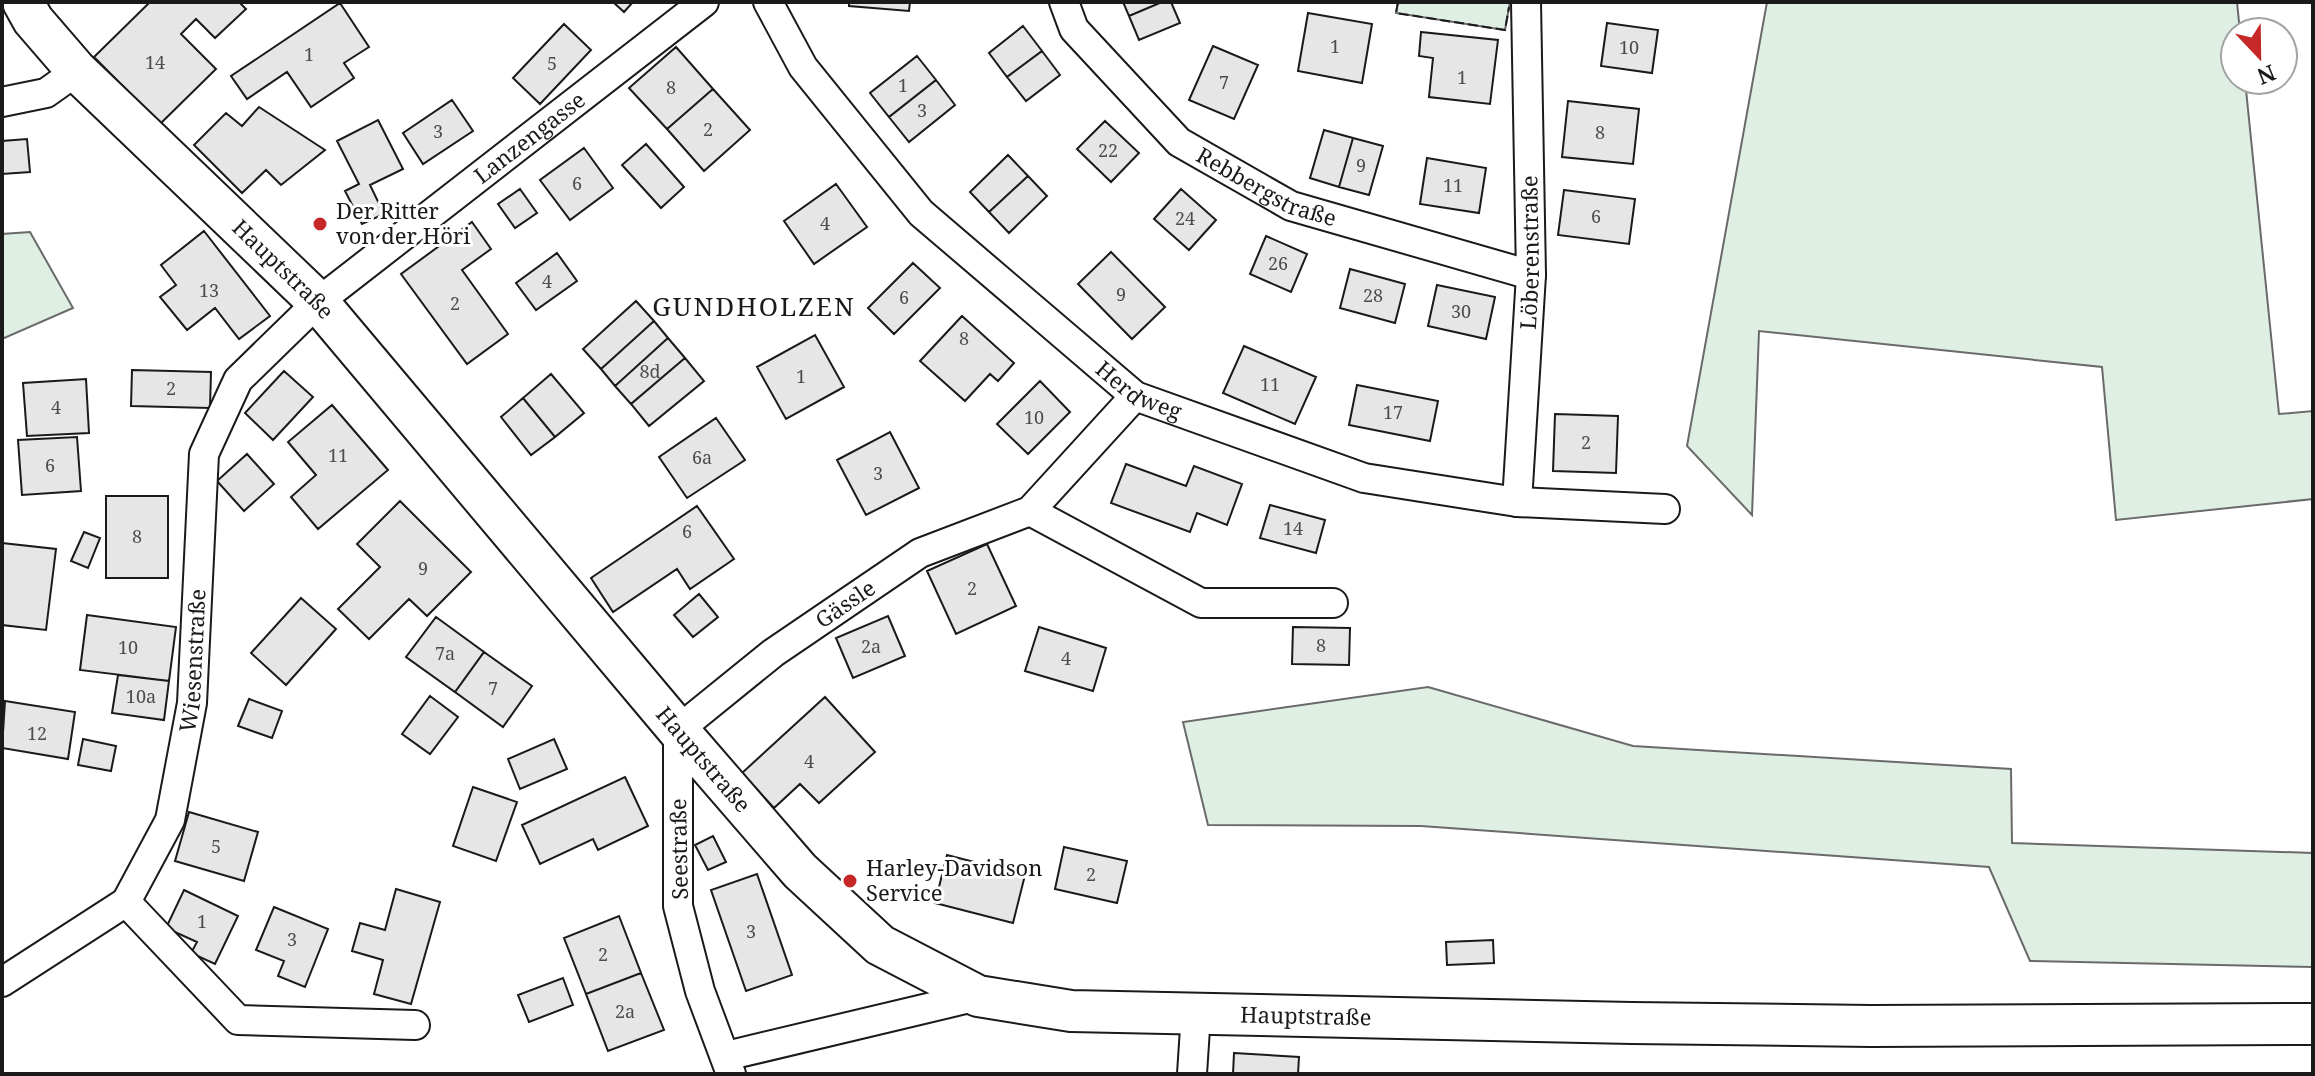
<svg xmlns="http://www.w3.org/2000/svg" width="2315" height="1076" font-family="'Noto Serif',serif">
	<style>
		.green { fill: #e0efe3; stroke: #6a6a6a; stroke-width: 2 }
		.building { fill: #e6e6e6; stroke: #1a1a1a; stroke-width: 2 }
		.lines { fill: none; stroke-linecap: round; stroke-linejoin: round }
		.street-casing { stroke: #1a1a1a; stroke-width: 32 }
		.secondary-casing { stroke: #1a1a1a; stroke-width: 44 }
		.street { stroke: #fff; stroke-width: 28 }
		.secondary { stroke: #fff; stroke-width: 40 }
		.fence { stroke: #1a1a1a; stroke-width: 2; stroke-dasharray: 10 4; stroke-linecap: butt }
		.poi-dot { fill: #c62828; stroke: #fff; stroke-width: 3 }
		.labels { text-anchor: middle; stroke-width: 6; stroke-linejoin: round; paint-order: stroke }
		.number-label { font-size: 18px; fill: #4d4d4d }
		.street-label { font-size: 22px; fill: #1a1a1a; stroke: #fff }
		.poi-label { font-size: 22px; fill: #1a1a1a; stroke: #fff; text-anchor: start }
		.quarter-label { font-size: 26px; letter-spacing: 2px; fill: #1a1a1a; stroke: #fff }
	</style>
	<rect width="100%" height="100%" fill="#fff"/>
	<path class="green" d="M1398 2H1510L1505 30 1396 13Z
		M1767 2H2237L2240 32H2235V80H2245L2279 414 2313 411V499L2116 520 2102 367 1759 331 1752 515 1687 446Z
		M30 232 73 308 2 339V234Z
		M1428 687 1633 746 2011 769 2012 843 2313 853V967L2030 961 1989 867 1421 826 1208 825 1183 722Z"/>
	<path class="building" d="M150 2H239L246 9 215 38 196 19 181 34 216 69 160 124 94 57Z
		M613 2H633L624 12Z
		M849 2H910L909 11 849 6Z
		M1123 2H1162L1129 16Z
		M1162 2H1171L1180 23 1139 40 1129 16Z
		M340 3 369 47 344 63 354 78 311 107 287 72 247 99 231 76Z
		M1308 13 1372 24 1362 83 1298 71Z
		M1607 23 1658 30 1652 73 1601 66Z
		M564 24 591 50 540 104 513 78Z
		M1023 26 1042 51 1007 77 989 53Z
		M1421 32 1498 40 1490 104 1429 97 1433 58 1419 56Z
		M1213 46 1258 65 1234 119 1189 100Z
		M676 47 713 89 667 129 629 88Z
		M1042 51 1060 75 1026 101 1007 77Z
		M917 56 936 80 889 117 870 93Z
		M936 80 955 105 909 142 889 117Z
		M713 89 750 130 704 171 667 129Z
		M452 100 473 131 423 164 403 133Z
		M1568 101 1639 109 1633 164 1562 157Z
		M259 107 325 150 281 185 266 170 242 193 194 145 226 113 242 126Z
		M378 120 403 169 370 185 384 214 362 224 345 191 359 184 337 141Z
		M1105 121 1139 153 1111 182 1077 149Z
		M1324 130 1353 138 1339 187 1310 178Z
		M1353 138 1383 146 1369 195 1339 187Z
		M27 139 30 172 2 174V141Z
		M646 144 684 187 661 208 622 165Z
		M584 148 613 188 570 220 540 180Z
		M1008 155 1028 176 989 212 970 192Z
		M1427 158 1486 168 1479 213 1420 204Z
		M1028 176 1047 196 1009 233 989 212Z
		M836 184 867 227 814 264 784 221Z
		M520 189 537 213 515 228 498 204Z
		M1181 189 1216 220 1189 250 1154 219Z
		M1564 190 1635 199 1629 244 1558 235Z
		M472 222 491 249 462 270 508 334 467 364 401 274Z
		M204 231 270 316 239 339 215 308 187 330 160 297 176 285 161 265Z
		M1266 236 1307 254 1291 292 1250 274Z
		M1111 252 1165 307 1132 339 1078 284Z
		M557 253 577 281 536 310 516 283Z
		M913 263 940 288 894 334 868 308Z
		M1350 269 1405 284 1395 323 1340 308Z
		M1437 285 1495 297 1486 339 1428 326Z
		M636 301 654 321 601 369 583 349Z
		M962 316 1014 363 998 381 990 374 965 401 920 361Z
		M654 321 668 338 615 386 601 369Z
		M815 335 844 387 786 419 757 367Z
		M668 338 685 358 631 404 615 386Z
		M1244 346 1316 377 1295 424 1223 393Z
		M685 358 704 381 649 426 631 404Z
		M132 370 211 372 210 408 131 406Z
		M284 371 313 397 273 440 245 413Z
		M551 374 584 413 555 437 523 398Z
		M86 379 89 433 27 436 23 383Z
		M1040 381 1070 412 1028 454 997 424Z
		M1357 385 1438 401 1430 441 1349 425Z
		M523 398 555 437 531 455 501 417Z
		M332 405 388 470 318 529 291 497 316 475 288 442Z
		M1555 414 1618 416 1616 473 1553 471Z
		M716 418 745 460 687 498 659 457Z
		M890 432 919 488 866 515 837 460Z
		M77 437 81 491 22 495 18 440Z
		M247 454 274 484 244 511 217 481Z
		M1126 464 1186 486 1194 466 1242 484 1227 525 1197 513 1190 532 1111 503Z
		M106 496H168V578H106Z
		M400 501 471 572 427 616 409 599 369 639 338 609 380 567 357 544Z
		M1270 505 1325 520 1316 553 1260 538Z
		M697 506 734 559 690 589 677 569 613 612 591 578Z
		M84 532 100 538 88 568 71 561Z
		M2 543 56 549 46 630 2 625Z
		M987 544 1016 606 956 634 927 571Z
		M699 594 718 617 693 637 674 615Z
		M301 598 336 629 286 685 251 653Z
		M87 615 176 627 169 681 80 670Z
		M888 616 905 656 853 678 836 638Z
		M436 617 484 652 455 692 406 657Z
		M1039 627 1106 648 1093 691 1025 671Z
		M1293 627 1350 628 1349 665 1292 664Z
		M484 652 532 686 503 727 455 692Z
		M118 675 169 681 164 720 112 713Z
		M430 696 458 717 430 754 402 734Z
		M825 697 875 752 819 803 800 784 774 808 742 773Z
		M249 699 282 711 272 738 238 726Z
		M5 701 75 712 68 759 2 748Z
		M83 739 116 746 111 771 78 765Z
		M554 739 567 769 520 789 508 759Z
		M625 777 648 826 598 850 593 839 540 864 522 825Z
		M473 787 517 802 496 861 453 846Z
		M189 812 258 832 244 881 175 861Z
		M713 836 726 862 708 870 695 845Z
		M1064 847 1127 861 1117 903 1055 889Z
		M947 855 1025 875 1013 923 935 903Z
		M757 874 792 975 746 991 711 890Z
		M396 889 440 902 411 1004 374 994 383 960 352 951 360 923 385 930Z
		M184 890 238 916 215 964 191 953 197 942 166 928Z
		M274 907 328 929 305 987 278 976 284 961 256 950Z
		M619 916 641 973 586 994 564 938Z
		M1493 940 1494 963 1447 965 1446 942Z
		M641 973 664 1030 608 1051 586 994Z
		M563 978 573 1005 529 1022 518 995Z
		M1234 1053 1299 1057 1298 1074H1233Z"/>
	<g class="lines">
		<g class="street-casing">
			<g id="street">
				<path id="s1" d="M768 2 803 67 921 213 1135 396 1364 478 1517 502 1665 509"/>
				<path id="s2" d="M1064 2 1074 29 1179 142 1291 206 1531 275"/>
				<path d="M2 102 46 93 77 71"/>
				<path id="s3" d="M1517 502 1531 275 1526 2"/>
				<path d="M1030 511 1201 603H1333"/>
				<path d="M126 902 238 1020 415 1025"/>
				<path id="s4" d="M2 982 126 902 170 820 192 703 204 454 238 380 318 302 704 2"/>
				<path d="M726 1056 978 996"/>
				<path id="s5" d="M731 1074 700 991 678 906V730L773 653 920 553 1030 511 1135 396"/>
				<path d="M1192 1074 1196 1013"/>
			</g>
		</g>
		<g class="secondary-casing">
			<g id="secondary">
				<path id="s6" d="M23 2 33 20 77 71 318 302 678 730 800 871 880 945 978 996 1071 1011 1632 1023 1871 1026 2313 1024"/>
			</g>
		</g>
		<use href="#street" class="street"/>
		<use href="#secondary" class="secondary"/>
		<path class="fence" d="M1398 2 1396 13 1505 30 1509 7"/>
	</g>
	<g class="poi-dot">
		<circle cx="320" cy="224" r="8"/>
		<circle cx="850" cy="881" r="8"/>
	</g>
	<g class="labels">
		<g class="number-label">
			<text x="1335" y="53">1</text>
			<text x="1629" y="54">10</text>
			<text x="309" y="61">1</text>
			<text x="155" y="69">14</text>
			<text x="552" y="70">5</text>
			<text x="1462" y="84">1</text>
			<text x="1224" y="89">7</text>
			<text x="903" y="92">1</text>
			<text x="671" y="94">8</text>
			<text x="922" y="117">3</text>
			<text x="708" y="136">2</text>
			<text x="438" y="138">3</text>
			<text x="1600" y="139">8</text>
			<text x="1108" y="157">22</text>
			<text x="1361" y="172">9</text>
			<text x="577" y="190">6</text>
			<text x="1453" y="192">11</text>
			<text x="1596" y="223">6</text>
			<text x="1185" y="225">24</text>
			<text x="825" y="230">4</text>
			<text x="1278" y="270">26</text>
			<text x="547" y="288">4</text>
			<text x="209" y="297">13</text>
			<text x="1121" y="301">9</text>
			<text x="1373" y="302">28</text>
			<text x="904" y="304">6</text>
			<text x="455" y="310">2</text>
			<text x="1461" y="318">30</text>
			<text x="964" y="345">8</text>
			<text x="650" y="378">8d</text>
			<text x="801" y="383">1</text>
			<text x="1270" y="391">11</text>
			<text x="171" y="395">2</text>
			<text x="56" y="414">4</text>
			<text x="1393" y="419">17</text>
			<text x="1034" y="424">10</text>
			<text x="1586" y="449">2</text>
			<text x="338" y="462">11</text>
			<text x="702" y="464">6a</text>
			<text x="50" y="472">6</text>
			<text x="878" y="480">3</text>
			<text x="1293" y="535">14</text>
			<text x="687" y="538">6</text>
			<text x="137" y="543">8</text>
			<text x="423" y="575">9</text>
			<text x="972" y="595">2</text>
			<text x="1321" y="652">8</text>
			<text x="871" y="653">2a</text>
			<text x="128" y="654">10</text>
			<text x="445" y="660">7a</text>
			<text x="1066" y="665">4</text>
			<text x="493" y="695">7</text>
			<text x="141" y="703">10a</text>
			<text x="37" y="740">12</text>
			<text x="809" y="768">4</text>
			<text x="216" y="853">5</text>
			<text x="1091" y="881">2</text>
			<text x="202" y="928">1</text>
			<text x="751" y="938">3</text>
			<text x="292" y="946">3</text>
			<text x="603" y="961">2</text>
			<text x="625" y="1018">2a</text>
		</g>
		<g class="street-label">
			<text dy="8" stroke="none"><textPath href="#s4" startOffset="1070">Lanzengasse</textPath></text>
			<text dy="8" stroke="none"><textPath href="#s2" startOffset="282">Rebbergstraße</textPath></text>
			<text dy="8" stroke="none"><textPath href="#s3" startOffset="250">Löberenstraße</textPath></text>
			<text dy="8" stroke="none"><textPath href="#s6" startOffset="374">Hauptstraße</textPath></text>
			<text dy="8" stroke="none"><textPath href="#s1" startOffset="544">Herdweg</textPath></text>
			<text dy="8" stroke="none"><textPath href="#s5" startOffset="562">Gässle</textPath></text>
			<text dy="8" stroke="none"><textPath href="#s4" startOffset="402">Wiesenstraße</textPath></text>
			<text dy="8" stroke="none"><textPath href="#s6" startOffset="1020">Hauptstraße</textPath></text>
			<text transform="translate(679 849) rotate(-91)" y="8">Seestraße</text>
			<text dy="8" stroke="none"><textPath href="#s6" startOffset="1716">Hauptstraße</textPath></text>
		</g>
		<g class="poi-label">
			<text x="336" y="219">Der Ritter<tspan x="336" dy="25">von der Höri</tspan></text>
			<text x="866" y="876">Harley-Davidson<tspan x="866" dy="25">Service</tspan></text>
		</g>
		<g class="quarter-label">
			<text x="754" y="316">GUNDHOLZEN</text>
		</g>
	</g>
	<rect width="2315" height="1076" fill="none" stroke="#1a1a1a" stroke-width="8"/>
	<g transform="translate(2259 56) rotate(158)"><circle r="38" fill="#ffffff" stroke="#a3a3a3" stroke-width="2"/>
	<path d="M0-6L14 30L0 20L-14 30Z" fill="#c62828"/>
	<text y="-12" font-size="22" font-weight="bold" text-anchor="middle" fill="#1a1a1a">N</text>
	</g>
</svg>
